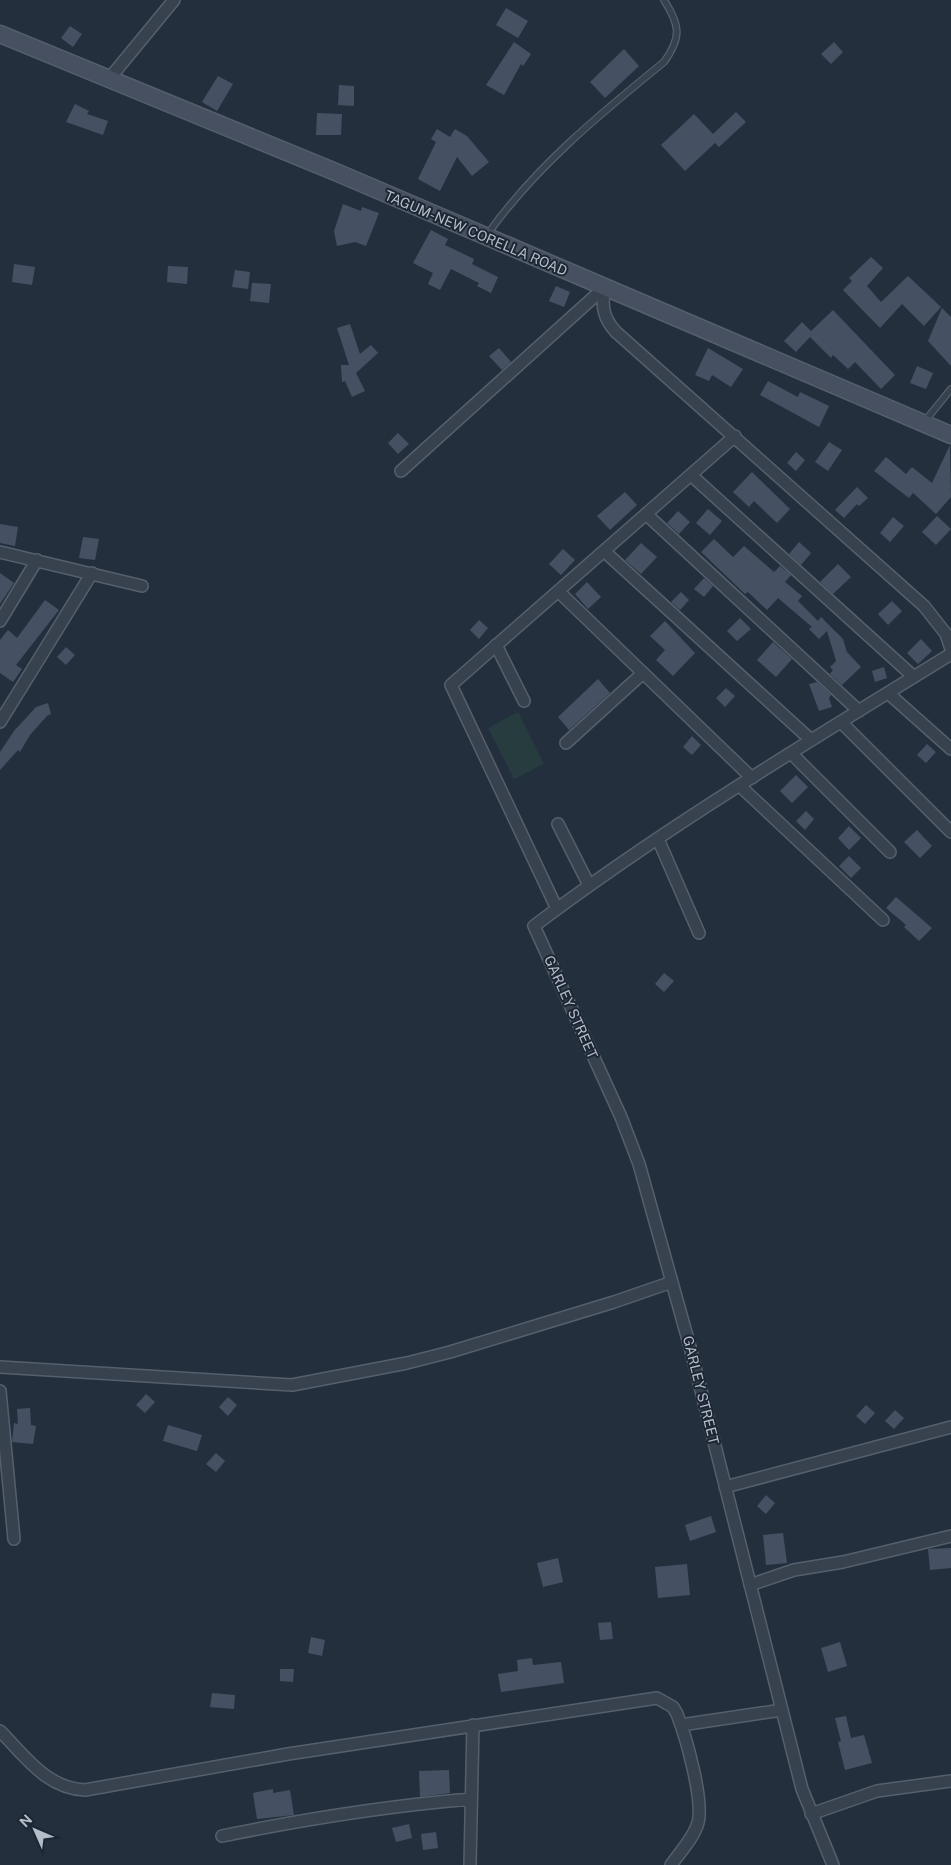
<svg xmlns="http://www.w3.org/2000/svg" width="951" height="1865" font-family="'Public Sans',sans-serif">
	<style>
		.green { fill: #263c3f }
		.building { fill: #455162 }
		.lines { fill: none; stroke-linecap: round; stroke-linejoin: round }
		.service-casing { stroke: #565f6c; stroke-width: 8 }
		.minor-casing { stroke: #565f6c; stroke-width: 14 }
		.secondary-casing { stroke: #565f6c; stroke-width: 19 }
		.service { stroke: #38414e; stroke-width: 5.5 }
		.minor { stroke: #38414e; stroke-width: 11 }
		.secondary { stroke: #465061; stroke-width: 16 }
		.labels { text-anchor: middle; stroke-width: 4; stroke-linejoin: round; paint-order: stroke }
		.street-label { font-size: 14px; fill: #b4bcc9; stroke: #1d2633 }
	</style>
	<rect width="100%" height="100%" fill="#242f3e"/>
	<path class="green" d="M518 712 544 764 514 779 488 728Z"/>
	<path class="building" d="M506 8 528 21 518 38 496 25Z
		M70 26 82 34 73 47 61 38Z
		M514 42 531 54 523 66 521 64 504 95 486 85Z
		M834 42 843 52 831 64 821 54Z
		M624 49 639 66 605 98 590 82Z
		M218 76 233 84 217 111 202 102Z
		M339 85 354 86V106L338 105Z
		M75 104 89 111 87 114 108 121 103 135 66 122Z
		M736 112 746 122 719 147 715 143 685 171 661 145 694 114 713 134Z
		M317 113 342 114 341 135H316Z
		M437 129 450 137 455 129 467 136 489 162 472 176 457 157 440 191 418 179 436 142 431 139Z
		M343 204 361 211 362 207 379 213 366 246 355 242 337 246 334 231Z
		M431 230 448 239 445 245 474 259 472 264 498 277 491 293 477 286 479 283 451 269 440 290 428 284 433 273 413 263Z
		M871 257 883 268 867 286 881 302 908 276 941 307 924 326 902 304 880 328 843 290 852 281 849 278Z
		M14 264 35 267 32 285 12 282Z
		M168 266 188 267 187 284 167 282Z
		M235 270 250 272 248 289 232 287Z
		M252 283 271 284 269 303 250 301Z
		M556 286 570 292 564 307 549 301Z
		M942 308 951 317V366L928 341Z
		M833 310 895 375 881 389 855 362 848 369 833 355 831 358 810 337 796 352 784 341 802 322 811 331Z
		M350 324 360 354 371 345 378 353 356 373 365 391 352 397 345 381 342 382 341 365H349L337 328Z
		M499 348 511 362 502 370 489 356Z
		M708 348 743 369 731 387 712 375 709 381 695 375Z
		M917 366 933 373 926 389 910 383Z
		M768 381 798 397 800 392 829 406 819 427 760 395Z
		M398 433 409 444 398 454 388 443Z
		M829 442 842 450 828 471 815 462Z
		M950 445 951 497 936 514 913 493 909 498 874 471 886 457 906 474 912 467 932 483Z
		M796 452 805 460 796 471 787 463Z
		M752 472 790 509 777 523 754 501 749 507 733 492Z
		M857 487 868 498 859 506 857 504 844 518 835 510Z
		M625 492 637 505 610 530 597 516Z
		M708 509 722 521 710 535 696 523Z
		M678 511 690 522 679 534 667 523Z
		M937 516 951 529 936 545 922 532Z
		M893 517 904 526 890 542 880 533Z
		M0 524 18 527 15 546 0 543Z
		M83 537 99 539 95 560 79 558Z
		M714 539 733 557 744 546 774 572 780 566 791 575 785 582 802 596 798 601 818 621 821 617 843 639 847 652 861 667 842 685 830 674 833 670 830 667 836 661 827 631 819 639 809 629 812 627 778 598 767 610 748 592 745 594 701 552Z
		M799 542 811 553 801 565 789 554Z
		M641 543 657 557 641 574 625 560Z
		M563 549 575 560 561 575 549 564Z
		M838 564 851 577 833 594 820 582Z
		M0 573 14 583 0 604Z
		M704 578 713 586 704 597 694 589Z
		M587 582 601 597 588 609 575 594Z
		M681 592 689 600 680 610 671 602Z
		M45 600 59 610 16 665 22 669 13 682 0 673V640L8 630 17 638Z
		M892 601 902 611 888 625 878 614Z
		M740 618 751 629 737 641 727 631Z
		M479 620 488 628 479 639 470 630Z
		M665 621 695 653 673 676 656 660 665 650 650 636Z
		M921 639 932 651 918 664 907 653Z
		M773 642 792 659 776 677 757 660Z
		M66 647 75 655 66 665 57 657Z
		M884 667 887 678 875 682 872 671Z
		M598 679 610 693 569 730 558 717Z
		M817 682 831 695 829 698 832 707 819 711 809 684Z
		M726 688 735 696 725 707 716 698Z
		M48 703 51 714 47 716 30 735 20 752 18 750 0 770V752L14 731 36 707Z
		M692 736 701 745 692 755 683 747Z
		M927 744 936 752 926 763 917 755Z
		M796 775 808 787 792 803 780 791Z
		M806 811 814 819 805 830 796 821Z
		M849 826 861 838 849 850 838 838Z
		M917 830 932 846 920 858 904 842Z
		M849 856 861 868 851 878 839 866Z
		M896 897 932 928 919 941 904 927 906 925 886 908Z
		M664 973 674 981 664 992 655 984Z
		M146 1394 155 1402 145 1413 136 1405Z
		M228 1397 237 1405 228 1416 219 1407Z
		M866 1405 875 1413 865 1424 856 1416Z
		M30 1408 31 1425 36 1426 33 1444 12 1442 14 1423 18 1424 17 1409Z
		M895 1410 904 1418 894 1429 885 1421Z
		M168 1425 202 1435 197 1451 163 1441Z
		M216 1453 225 1461 216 1472 206 1464Z
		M766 1495 775 1503 766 1514 757 1506Z
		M711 1516 716 1532 690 1541 685 1525Z
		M783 1533 787 1563 766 1565 763 1535Z
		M951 1548V1568L930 1570 928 1549Z
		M558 1558 563 1582 543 1587 537 1563Z
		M687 1564 690 1595 658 1598 655 1567Z
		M611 1622 613 1639 600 1640 598 1623Z
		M311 1637 325 1640 322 1656 308 1653Z
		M840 1642 847 1666 828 1672 821 1648Z
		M532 1658 533 1665 561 1662 564 1683 501 1692 498 1674 518 1671 517 1660Z
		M280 1669H294L293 1682 280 1681Z
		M212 1693 235 1695 234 1709 210 1707Z
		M846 1716 851 1738 864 1735 872 1763 845 1770 838 1742 841 1741 835 1718Z
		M449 1770 450 1793 420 1797 419 1771Z
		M273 1789V1793L290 1790 294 1815 257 1819 253 1793Z
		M409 1824 412 1838 396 1842 392 1828Z
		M436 1832 438 1848 423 1850 421 1834Z"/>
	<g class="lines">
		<g class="service-casing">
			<path id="service" d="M487 235C535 167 600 114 664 62 682 37 680 25 664 0
				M925 421 951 389"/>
		</g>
		<g class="minor-casing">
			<path id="minor" d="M109 79 174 0
				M605 287C601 305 603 318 616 332L924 606 946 634 951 649
				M401 471 605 287
				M691 475 914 677
				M646 514 859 711
				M604 551 811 740
				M0 552 142 586
				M558 591 752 778
				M0 621 37 560
				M496 645 524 701
				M888 693 951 749
				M0 722 92 573
				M841 722 951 832
				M566 743 643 673
				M791 753 890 852
				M740 786 883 920
				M558 824 589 885
				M658 839 699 933
				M557 909 451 685 735 436
				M0 1367 292 1385 407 1363 450 1352 614 1302 672 1282
				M0 1391 14 1539
				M725 1487 951 1427
				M750 1585 794 1570 843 1562 951 1536
				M681 1725 782 1710
				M0 1731C26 1757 46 1788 85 1790L288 1754 657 1698 673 1707 677 1714C686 1737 704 1800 698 1823 693 1839 680 1852 671 1865
				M811 1814 877 1791 951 1781
				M222 1836C305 1819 386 1806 471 1799
				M470 1865 473 1725
				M833 1865 802 1789 690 1347 639 1164 621 1117 534 926C667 826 810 741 951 654"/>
		</g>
		<g class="secondary-casing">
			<path id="secondary" d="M0 34 338 173 951 435"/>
		</g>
		<use href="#service" class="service"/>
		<use href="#minor" class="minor"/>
		<use href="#secondary" class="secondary"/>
	</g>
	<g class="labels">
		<g class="street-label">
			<text transform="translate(476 233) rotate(23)" y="5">TAGUM-NEW CORELLA ROAD</text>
			<text transform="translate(571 1007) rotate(66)" y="5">GARLEY STREET</text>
			<text transform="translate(701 1390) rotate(76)" y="5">GARLEY STREET</text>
		</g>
	</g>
	<g transform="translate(35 1830) rotate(315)" stroke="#1d2633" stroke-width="4" paint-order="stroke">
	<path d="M0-4L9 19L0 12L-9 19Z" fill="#b4bcc9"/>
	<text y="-8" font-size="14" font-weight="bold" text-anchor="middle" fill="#b4bcc9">N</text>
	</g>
</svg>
